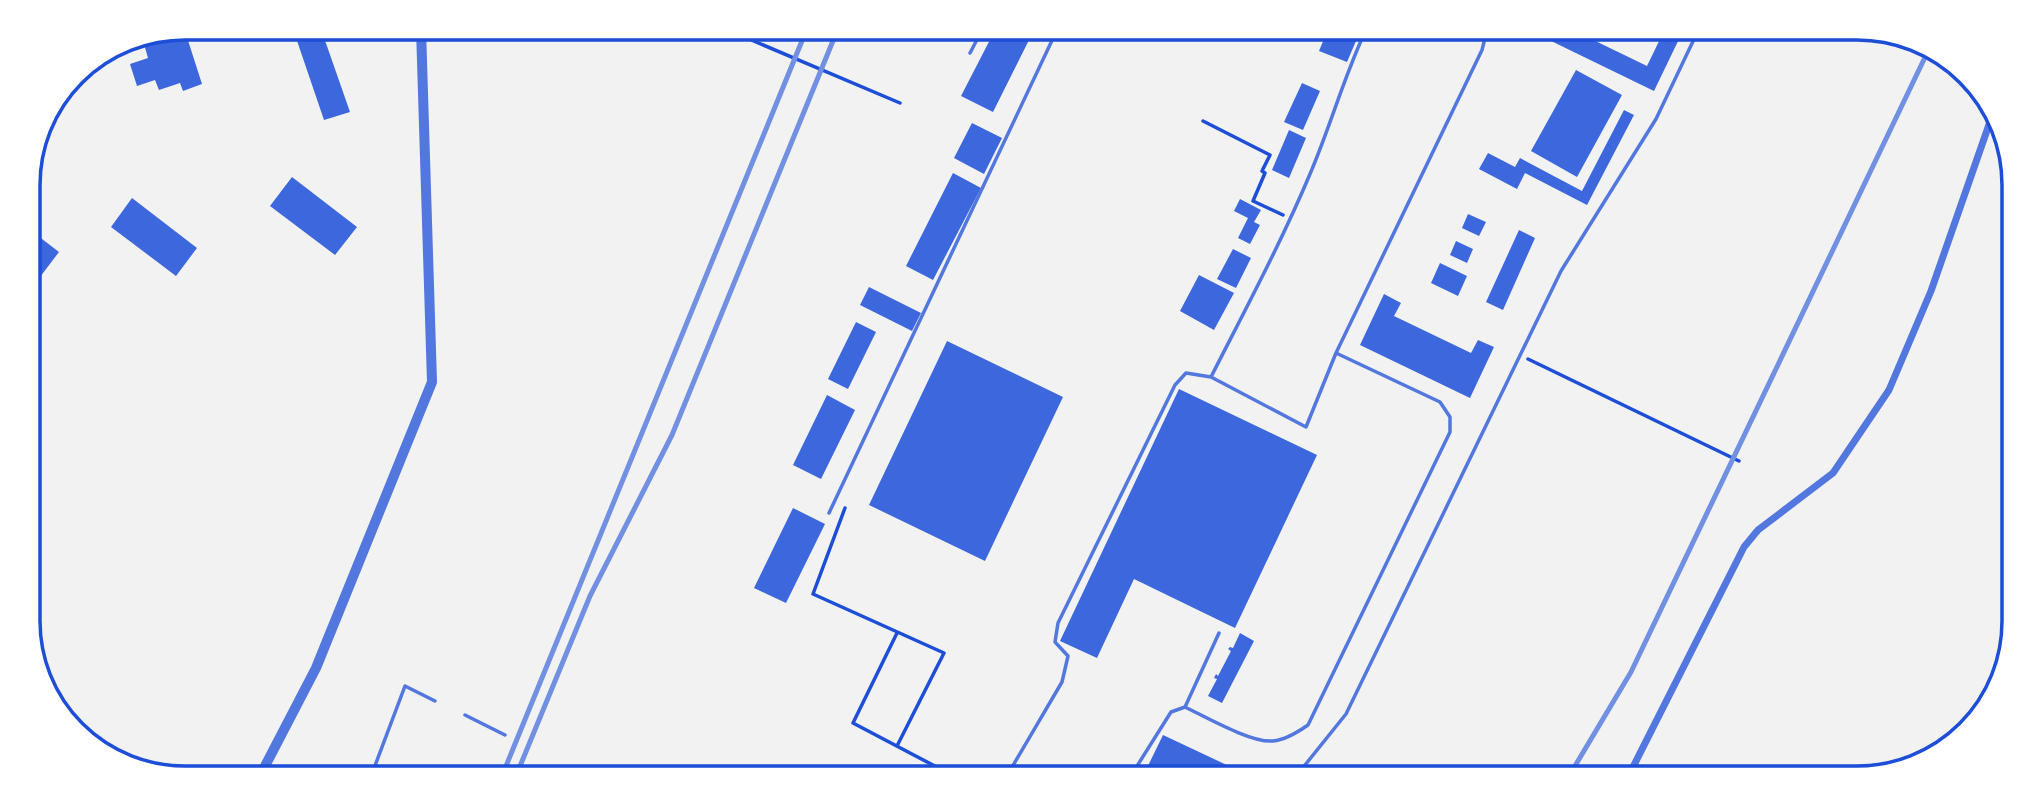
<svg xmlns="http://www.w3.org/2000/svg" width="2042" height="806" font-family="Inter,sans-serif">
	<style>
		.building { fill: #3d67dc }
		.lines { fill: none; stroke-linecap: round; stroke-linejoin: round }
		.path { stroke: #1d4ed8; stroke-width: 3.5 }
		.service { stroke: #5277de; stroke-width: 3.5 }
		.minor { stroke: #5277de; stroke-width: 7 }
		.tertiary { stroke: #5277de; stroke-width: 10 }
		.rail { stroke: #7290e2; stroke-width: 5 }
		.rim { fill: none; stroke: #1d4ed8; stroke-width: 3.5 }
	</style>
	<rect width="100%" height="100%" fill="#f2f2f2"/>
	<path class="building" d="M184 28 202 84 183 91 180 83 159 90 155 80 137 86 130 64 148 58 144 44 162 38 160 33Z
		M293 29H321L350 112 324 120Z
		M994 32H1033L993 112 961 96Z
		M1326 34H1359L1347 62 1319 51Z
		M1549 35H1583L1647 66 1662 35H1681L1654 91 1547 39Z
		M1576 70 1622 95 1577 177 1531 151Z
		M1302 83 1320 91 1303 130 1284 122Z
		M1624 110 1634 115 1587 205 1525 173 1517 189 1479 169 1488 153 1515 167 1520 158 1582 191Z
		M972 123 1002 138 984 174 954 158Z
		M1289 130 1306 138 1289 178 1272 170Z
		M953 173 981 188 933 280 906 266Z
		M292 177 357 227 335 255 270 206Z
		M132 198 197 248 176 276 111 227Z
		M1240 199 1261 210 1254 222 1260 225 1250 244 1238 238 1248 218 1234 211Z
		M1468 214 1486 222 1479 236 1462 228Z
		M29 229 59 252 37 281 29 275Z
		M1519 230 1535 238 1503 310 1486 302Z
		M1456 241 1473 249 1467 263 1450 255Z
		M1233 249 1251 258 1236 288 1217 279Z
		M1440 263 1467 276 1458 296 1431 283Z
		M1199 275 1234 293 1214 330 1180 311Z
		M869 287 921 313 912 331 860 305Z
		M1384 294 1401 303 1394 316 1471 353 1478 340 1494 347 1470 398 1360 345Z
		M856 322 876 332 848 389 828 379Z
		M947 341 1063 397 985 561 869 505Z
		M1179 389 1317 455 1235 628 1134 579 1097 658 1060 641Z
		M827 395 855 410 821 479 793 465Z
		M793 508 825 524 786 603 754 588Z
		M1240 633 1254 641 1222 703 1208 696 1217 679 1214 678 1216 674 1218 676 1231 651 1228 649 1230 647 1233 648Z
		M1163 735 1248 775 1144 774Z"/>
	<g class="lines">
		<path class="path" d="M752 31 749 39 900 103
			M1203 121 1270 155 1262 171 1265 173 1253 201 1283 215
			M1528 359 1739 461
			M845 508 813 594 944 653 897 746
			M897 633 853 723 948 773"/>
		<path class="service" d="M970 53 981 32
			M1211 377C1245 310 1281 243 1310 174 1330 127 1343 80 1364 34
			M829 513 1056 32
			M1185 707 1219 633
			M465 715 505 735
			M373 771 405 686 435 701
			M1008 774 1062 682 1068 656 1055 642 1058 623 1175 385 1186 373 1211 377 1306 427 1336 353
			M1132 774 1171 712 1185 707C1206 717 1251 743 1273 741 1285 740 1298 732 1308 725L1450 432V417L1440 402 1336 353 1482 50 1486 34
			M1297 775 1346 714 1561 271 1656 119 1696 35"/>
		<path class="minor" d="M1628 777 1744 547 1758 530 1833 473 1889 390 1931 291 1992 116"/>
		<path class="tertiary" d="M263 770 316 668 432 382 421 29"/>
		<path class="rail" d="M504 771 806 31
			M518 771 590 596 672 435 837 31
			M1569 776 1631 672 1928 51"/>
	</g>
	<path d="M0 0H2042V806H0ZM185 40H1857A145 145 0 0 1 2002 185V621A145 145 0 0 1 1857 766H185A145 145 0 0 1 40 621V185A145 145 0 0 1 185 40Z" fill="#fff" fill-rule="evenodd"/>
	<path class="rim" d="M185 40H1857A145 145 0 0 1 2002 185V621A145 145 0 0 1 1857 766H185A145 145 0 0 1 40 621V185A145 145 0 0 1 185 40Z"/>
</svg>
